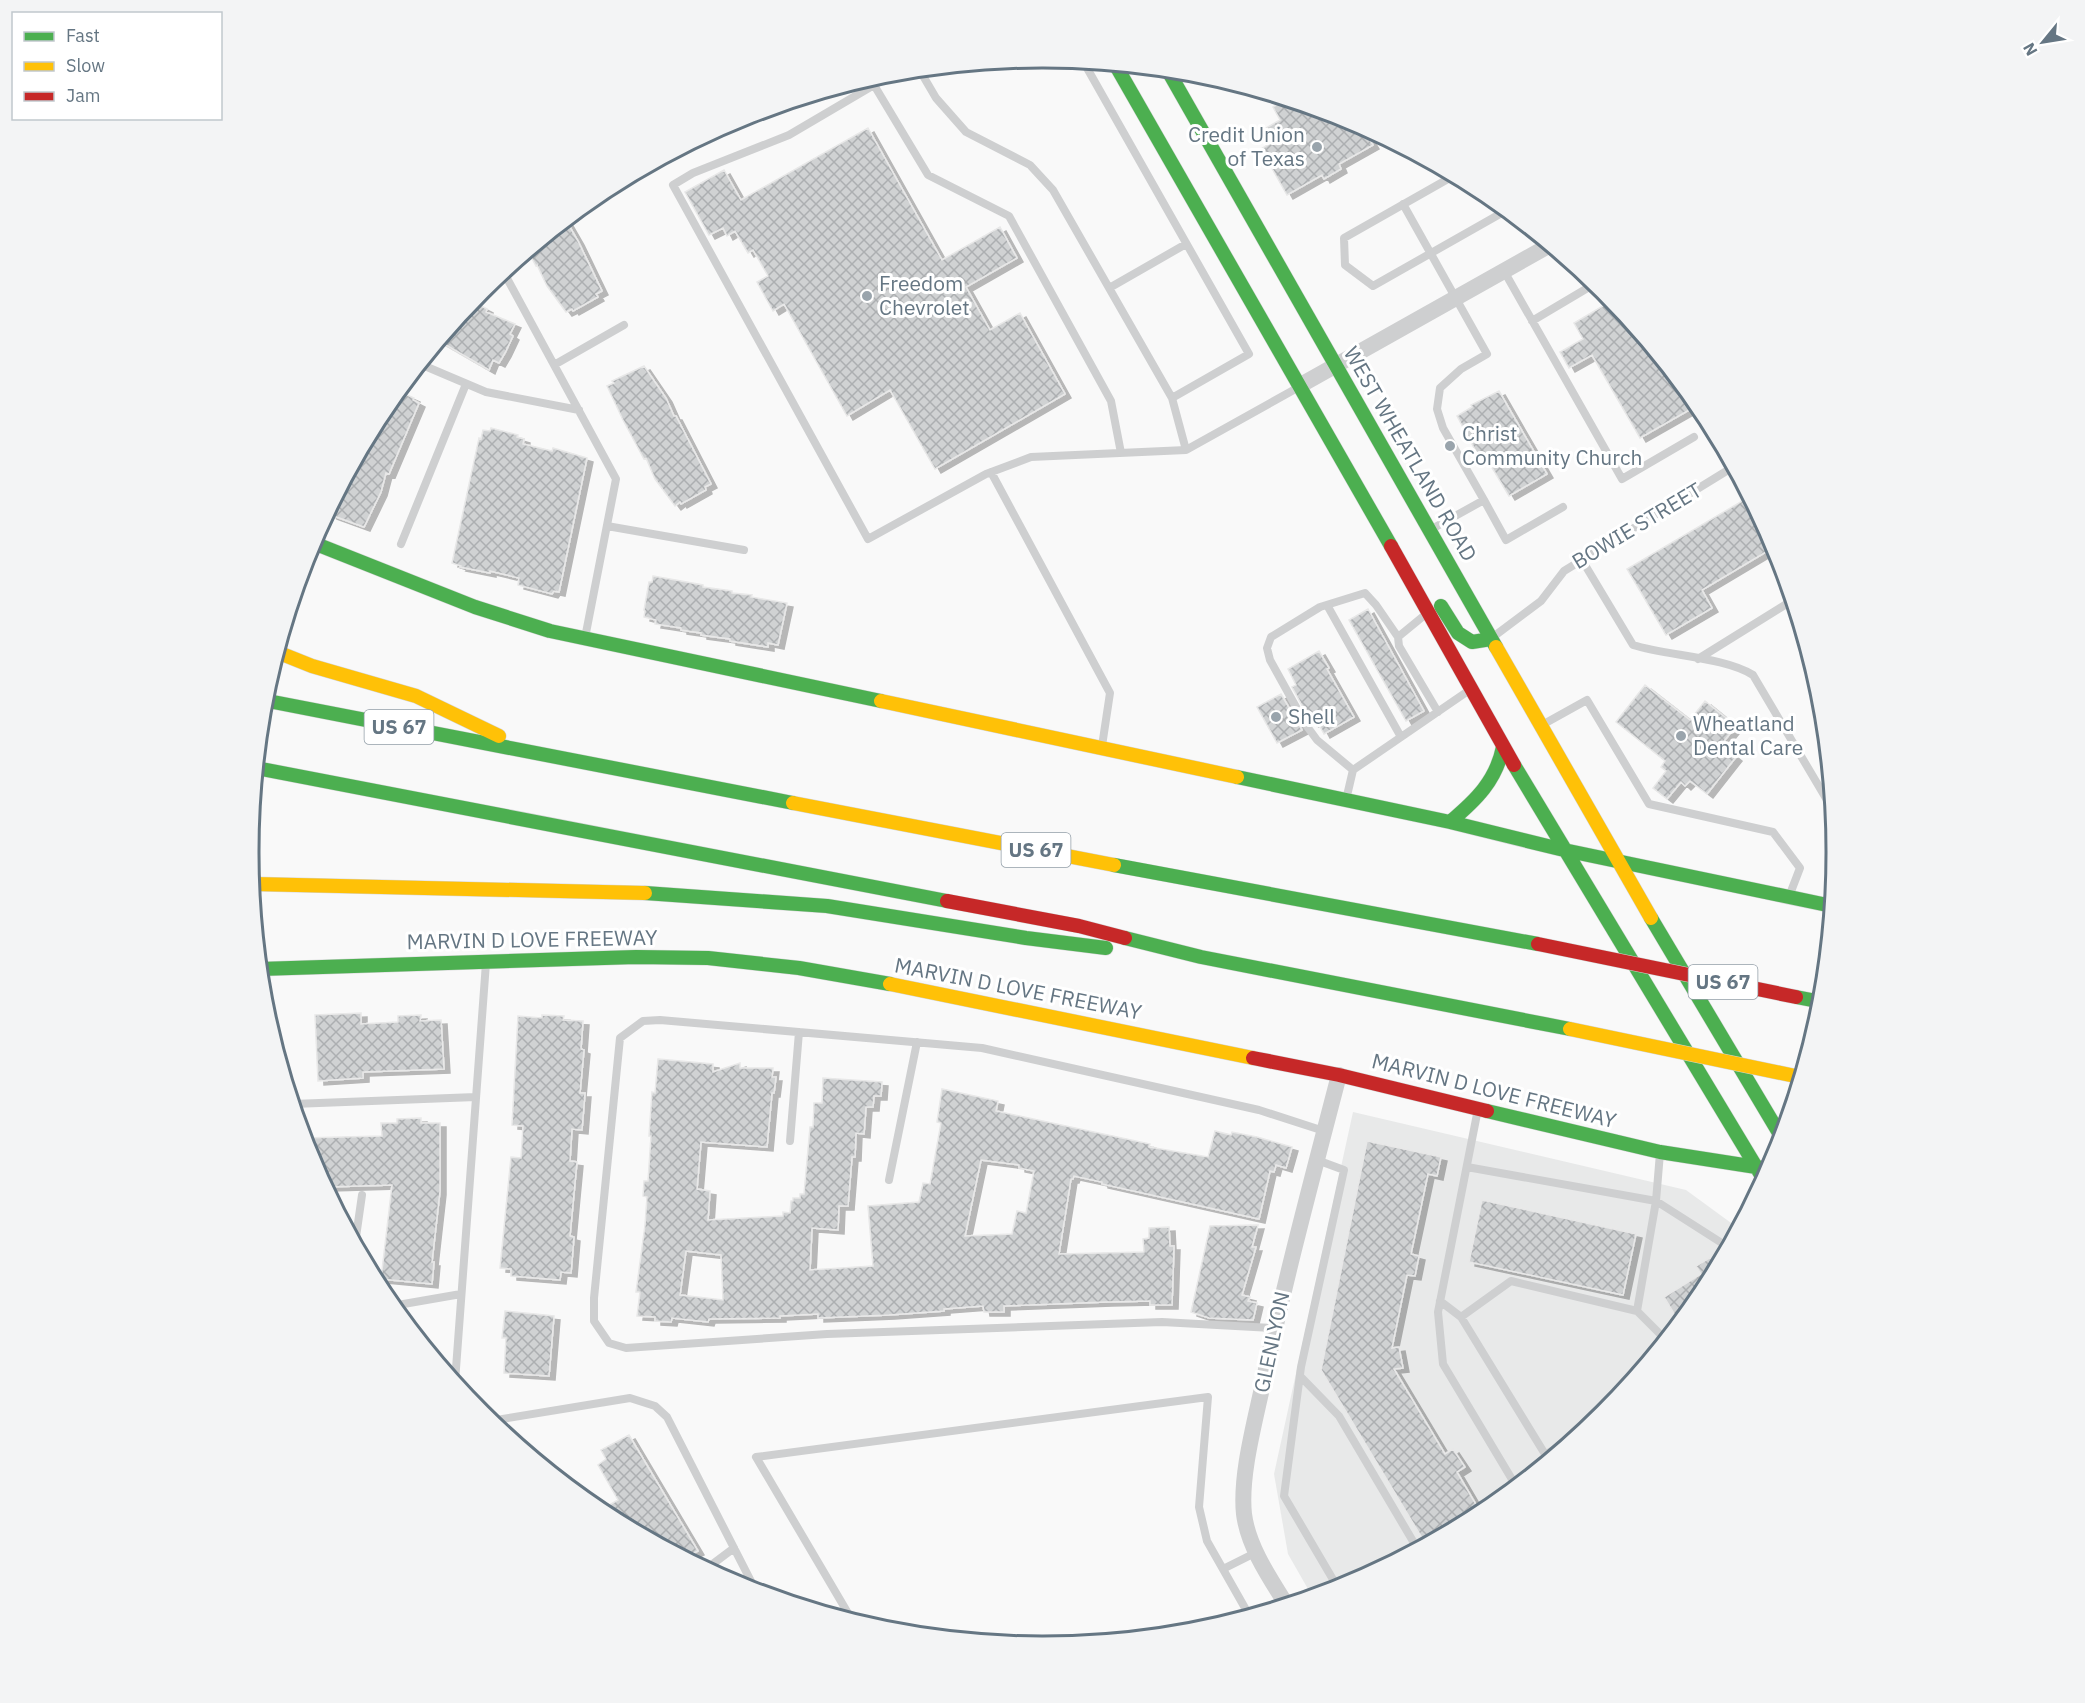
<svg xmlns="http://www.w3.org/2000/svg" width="2085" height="1703" font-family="'IBM Plex Sans',sans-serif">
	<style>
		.built { fill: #e8e9e9 }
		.building { fill: url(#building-cross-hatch); stroke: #e8e8e8; stroke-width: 1.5; fill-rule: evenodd; filter: url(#shadow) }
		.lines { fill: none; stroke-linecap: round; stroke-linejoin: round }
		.fast-casing { stroke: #d5d6d7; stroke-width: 15 }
		.slow-casing { stroke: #d5d6d7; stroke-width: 15 }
		.jam-casing { stroke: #d5d6d7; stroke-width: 15 }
		.lane { stroke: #cecfd0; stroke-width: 8 }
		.street { stroke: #cecfd0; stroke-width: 16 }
		.fast { stroke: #4caf50; stroke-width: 14 }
		.slow { stroke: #ffc107; stroke-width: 14 }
		.jam { stroke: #c62828; stroke-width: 14 }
		.slow-bridge-casing { stroke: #d5d6d6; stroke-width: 15; stroke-linecap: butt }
		.jam-bridge-casing { stroke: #d5d6d6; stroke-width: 15; stroke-linecap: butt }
		.slow-bridge { stroke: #ffc107; stroke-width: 14 }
		.jam-bridge { stroke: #c62828; stroke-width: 14 }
		.poi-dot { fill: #99a4ac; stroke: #fff; stroke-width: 2 }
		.labels { text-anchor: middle; stroke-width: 6; stroke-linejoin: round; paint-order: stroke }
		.shield { fill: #fff; stroke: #939fa8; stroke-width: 1.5 }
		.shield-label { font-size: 20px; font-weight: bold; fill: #657683 }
		.poi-label { font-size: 21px; fill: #657683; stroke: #fff; text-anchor: start }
		.street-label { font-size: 21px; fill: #657683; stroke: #fff }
		.rim { fill: none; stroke: #657683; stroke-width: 3 }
	</style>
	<defs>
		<pattern id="building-cross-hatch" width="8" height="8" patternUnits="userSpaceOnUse" patternTransform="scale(1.5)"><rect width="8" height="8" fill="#d0d2d3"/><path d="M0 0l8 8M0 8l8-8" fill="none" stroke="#acafb1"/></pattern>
		<filter id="shadow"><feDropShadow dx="6" dy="4" stdDeviation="0" flood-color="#0004"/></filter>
	</defs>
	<rect width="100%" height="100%" fill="#f9f9f9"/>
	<path class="built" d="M1353 1112 1686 1190 1738 1228 1703 1293 1604 1414 1484 1512 1346 1586 1312 1596 1288 1554 1274 1474Z"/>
	<path class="building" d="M1286 99 1347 118 1376 133 1368 137 1373 145 1339 164 1341 169 1324 179 1322 175 1287 195 1261 149 1274 141 1266 128 1280 120 1273 107Z
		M868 128 942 260 1000 227 1017 258 966 287 990 330 1020 313 1065 394 935 469 890 390 847 416 784 304 773 311 757 282 768 276 753 250 748 253 735 231 727 236 723 228 709 235 685 192 724 170 741 200Z
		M564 221 566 223 567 222 578 241 602 291 596 294 598 297 573 311 572 309 566 312 547 286 537 265 536 266 528 251Z
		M1613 300 1667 366 1691 409 1640 438 1592 355 1569 368 1560 352 1583 339 1574 323Z
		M471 301 487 309 486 312 515 324 510 334 513 336 505 353 499 363 493 360 489 370 439 341Z
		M644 366 666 398 674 416H676L711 484 705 487 706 490 681 504 680 502 675 506 655 479 646 458 644 459 623 420 607 386 614 383 612 381Z
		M398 391 414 398 413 400 419 403 389 474 386 473 381 492 364 527 331 515 328 511 382 410Z
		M1499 391 1547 474 1509 496 1485 456 1480 459 1457 416 1472 407 1471 405Z
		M491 428 518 435 517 437 524 439 523 444 552 451 553 448 587 458 559 592 554 591 552 594 518 585 519 578 490 571V573L460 567 461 566 452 563 479 438 481 439 483 430 490 431Z
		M1749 497 1776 546 1702 590 1712 608 1666 635 1627 569Z
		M653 576 703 585V587L732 591V593L752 595 751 597 787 603 778 645 768 643V647L730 641V639L701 635V633L681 630V628L655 624 656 620 644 617 645 611 644 610 649 582H652Z
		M1368 609 1424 711 1406 721 1349 620Z
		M1319 651 1329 668 1327 669 1354 717 1324 734 1317 721 1313 723 1311 722 1292 687 1296 685 1288 669Z
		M1645 685 1690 720 1705 701 1736 726 1721 745 1736 757 1707 794 1690 781 1685 786 1681 782 1667 799 1653 788 1666 771 1661 767 1665 761 1616 722Z
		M1281 694 1302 730 1277 743 1257 707Z
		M361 1013V1024L398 1022V1016L421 1015 420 1021 441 1020 444 1069 363 1072V1078L318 1081 315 1015Z
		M542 1015 564 1016 563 1020 583 1021 581 1049 584 1050 580 1093H585L582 1130 572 1129 570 1161 577 1162 570 1236 574 1237 571 1273 561 1272 560 1280 511 1276V1269L500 1268 511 1157 521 1158 523 1126 512 1125 518 1016 542 1018Z
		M658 1059 713 1064V1072L740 1063V1068H773L772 1077H776L774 1093H772L767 1147 701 1142 697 1189 710 1191 708 1220 783 1216V1212L790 1213 791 1201H793V1198H800V1194H804L810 1127H813L814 1103H822L823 1078 882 1082 881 1096H874L873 1107H866L864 1134 856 1133 855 1157H852L848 1206H839L838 1230 812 1228 810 1270 873 1266 868 1206 919 1202 923 1183 930 1184 941 1123 937 1122 942 1089 998 1101 996 1111 1150 1144 1149 1147 1208 1157 1215 1131 1231 1135 1232 1132 1257 1137 1292 1147 1286 1168 1276 1165 1274 1172 1270 1171 1259 1219 1102 1184V1182L1074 1176 1073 1179H1071L1059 1254 1144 1252 1143 1239 1149 1238V1228L1169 1227 1170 1246H1174L1172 1305H1150V1301L1106 1302 1004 1306V1312H984L983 1306 944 1309V1311L889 1315 818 1318V1314L780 1316V1318L709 1319 708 1322 672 1318 671 1322 655 1321V1317L637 1316 640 1292H636L645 1225 647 1197 643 1196 644 1181H648L651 1136H649L652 1092 655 1093ZM981 1160 1019 1165V1168L1034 1171 1026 1213 1017 1211 1012 1234 965 1236ZM686 1251 721 1255 723 1300 680 1295Z
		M421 1118V1123H440V1191L432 1262H434L432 1284 381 1279 392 1185 326 1187 308 1155 303 1138 382 1136 381 1123H397V1119Z
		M1367 1141 1441 1157 1437 1176 1428 1174 1411 1254 1419 1256 1415 1276 1407 1275 1392 1348 1399 1347 1403 1368 1394 1369 1445 1454 1453 1449 1465 1467 1457 1472 1481 1513 1425 1543 1321 1370Z
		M1482 1200 1636 1234 1623 1295 1469 1262Z
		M1258 1225 1252 1247H1256L1242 1295 1250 1297 1248 1301 1257 1303 1253 1320 1209 1318 1191 1312 1210 1226Z
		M1711 1257 1716 1265 1719 1263 1703 1293 1679 1322 1664 1297 1701 1274 1696 1266Z
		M505 1311 554 1316 549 1376 504 1373 506 1338H502Z
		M629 1435 698 1551 686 1557 599 1511 618 1500 598 1465 606 1459 601 1450Z"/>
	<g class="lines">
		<g class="fast-casing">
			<path id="fast" d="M1115 64 1391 546
				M1167 69 1496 647
				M311 542 475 607 550 631 881 701
				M1441 606 1458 633 1472 642 1491 639
				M263 700 793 803
				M1514 765 1761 1175
				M256 768 947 901
				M1237 777 1450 822 1564 850 1832 906
				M1450 822C1476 800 1496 781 1503 747
				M1114 865 1538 944
				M645 893 827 906 1026 938 1106 948
				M1651 918 1782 1138
				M1125 938 1201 957 1570 1029
				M260 969 636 957 708 958 799 968 890 984
				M1796 997 1822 1002
				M1487 1111 1660 1152 1769 1169"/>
		</g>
		<g class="slow-casing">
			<path id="slow" d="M1496 647 1651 918
				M277 652 312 666 416 696 499 736
				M881 701 1237 777
				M793 803 1114 865
				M251 884 645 893
				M890 984 1253 1058"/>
		</g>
		<g class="jam-casing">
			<path id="jam" d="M1391 546 1514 765
				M947 901 1079 926 1125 938
				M1253 1058 1339 1075 1487 1111"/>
		</g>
		<path class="lane" d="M1083 61 1249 354 1172 398
			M919 69 936 98 966 132 1030 165 1053 190 1172 398 1186 450
			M1455 175 1344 238 1345 265 1373 286 1507 210
			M1403 204 1487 354 1461 369 1440 388 1437 409 1443 428 1484 500
			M503 271 616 479 585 638
			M1504 271 1622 479 1694 437
			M1111 287 1186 244
			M1532 321 1596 283
			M420 364 486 392 579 410
			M554 365 624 325
			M1121 453 1111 401 1009 216 928 175 874 85 789 135 693 173 673 185 868 539 986 474 1031 457 1186 450 1299 387
			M991 472 1110 693 1102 746
			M607 526 744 550
			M1430 530 1484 500 1506 540 1563 507
			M401 544 466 384
			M1582 560 1633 645C1668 656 1724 657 1753 675L1827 800 1832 805
			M1327 605 1401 737
			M1426 614 1398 637 1399 646 1438 712
			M1493 637 1541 601 1564 571 1733 467
			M1698 659 1793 600
			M1542 725 1587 700 1649 804 1773 832 1800 868 1790 894
			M1353 770 1317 740 1306 725 1270 660 1267 648 1271 637 1320 607 1365 593 1376 605 1398 637
			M1346 800 1353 770 1471 689
			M272 1022V1036
			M293 1104 476 1097
			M1478 1109 1438 1312 1443 1364 1516 1486
			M790 1141 799 1032
			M1317 1160 1344 1170 1301 1367 1284 1496 1338 1588
			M1467 1167 1656 1201 1660 1153
			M889 1180 917 1042
			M355 1244 362 1195
			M1440 1301 1461 1317 1511 1281 1637 1311 1656 1201 1728 1247
			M392 1306 461 1294
			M1637 1311 1665 1339
			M1461 1317 1548 1459
			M1274 1328 1162 1322 827 1334 626 1348 609 1343 594 1321V1298L620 1038 643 1021 660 1020 982 1048 1259 1110 1324 1131
			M1300 1376 1339 1416 1417 1548
			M455 1382 486 963
			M490 1421 630 1398 655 1406 667 1417 756 1591
			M1545 1455 1578 1435
			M708 1569 710 1566 734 1548
			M1223 1569 1257 1552
			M852 1620 756 1457 1208 1397 1199 1507 1207 1541 1249 1615"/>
		<path class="street" d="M1299 386 1550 245
			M1286 1604C1269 1577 1248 1546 1244 1514 1240 1477 1254 1425 1262 1388 1284 1283 1312 1179 1339 1075"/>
		<use href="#fast" class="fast"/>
		<use href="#slow" class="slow"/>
		<use href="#jam" class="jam"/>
		<g class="slow-bridge-casing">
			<path id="slow-bridge" d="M1570 1029 1800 1077"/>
		</g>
		<g class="jam-bridge-casing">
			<path id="jam-bridge" d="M1538 944 1796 997"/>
		</g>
		<use href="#slow-bridge" class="slow-bridge"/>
		<use href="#jam-bridge" class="jam-bridge"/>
	</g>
	<g class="poi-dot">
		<circle cx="1317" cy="147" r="6"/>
		<circle cx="867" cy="296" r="6"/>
		<circle cx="1450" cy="446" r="6"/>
		<circle cx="1276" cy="717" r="6"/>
		<circle cx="1681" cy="736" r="6"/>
	</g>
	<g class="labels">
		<g class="shield">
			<rect x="364.5" y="710" width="69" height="34" rx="4.5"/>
			<rect x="1001.5" y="833" width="69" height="34" rx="4.5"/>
			<rect x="1688.5" y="965" width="69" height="34" rx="4.5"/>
		</g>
		<g class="shield-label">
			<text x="399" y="734">US 67</text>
			<text x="1036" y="857">US 67</text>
			<text x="1723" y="989">US 67</text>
		</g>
		<g class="poi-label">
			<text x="1305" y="142" text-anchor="end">Credit Union<tspan x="1305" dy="24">of Texas</tspan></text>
			<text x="879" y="291">Freedom<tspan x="879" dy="24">Chevrolet</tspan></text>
			<text x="1462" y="441">Christ<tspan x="1462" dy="24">Community Church</tspan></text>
			<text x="1288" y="724">Shell</text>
			<text x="1693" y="731">Wheatland<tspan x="1693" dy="24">Dental Care</tspan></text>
		</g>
		<g class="street-label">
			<text transform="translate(1410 454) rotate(60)" y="7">WEST WHEATLAND ROAD</text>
			<text transform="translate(1637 526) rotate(-31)" y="7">BOWIE STREET</text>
			<text transform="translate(532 940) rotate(-1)" y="7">MARVIN D LOVE FREEWAY</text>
			<text transform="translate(1018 989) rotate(11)" y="7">MARVIN D LOVE FREEWAY</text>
			<text transform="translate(1494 1091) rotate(14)" y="7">MARVIN D LOVE FREEWAY</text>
			<text transform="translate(1272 1342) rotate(-78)" y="7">GLENLYON</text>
		</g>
	</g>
	<path d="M0 0H2085V1703H0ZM1042 68H1043A783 783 0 0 1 1826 851V853A783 783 0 0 1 1043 1636H1042A783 783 0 0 1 259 853V851A783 783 0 0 1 1042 68Z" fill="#f3f4f5" fill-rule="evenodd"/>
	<path class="rim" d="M1042 68H1043A783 783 0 0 1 1826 851V853A783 783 0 0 1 1043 1636H1042A783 783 0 0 1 259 853V851A783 783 0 0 1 1042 68Z"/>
	<rect x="12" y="12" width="210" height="108" fill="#ffffff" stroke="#c1c8cd" stroke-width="1.5"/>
	<rect x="24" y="32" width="30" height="9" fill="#4caf50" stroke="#c1c8cd" stroke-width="1.5"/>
	<text x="66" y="42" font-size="18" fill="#657683">Fast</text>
	<rect x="24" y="62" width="30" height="9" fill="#ffc107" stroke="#c1c8cd" stroke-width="1.5"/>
	<text x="66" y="72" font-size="18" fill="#657683">Slow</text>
	<rect x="24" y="92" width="30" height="9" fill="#c62828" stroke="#c1c8cd" stroke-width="1.5"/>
	<text x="66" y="102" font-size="18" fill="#657683">Jam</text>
	<g transform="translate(2043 42) rotate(240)" stroke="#ffffff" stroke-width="4.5" paint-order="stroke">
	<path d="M0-4.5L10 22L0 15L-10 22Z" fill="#657683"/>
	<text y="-9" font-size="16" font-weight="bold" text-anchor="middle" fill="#657683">N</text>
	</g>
</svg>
